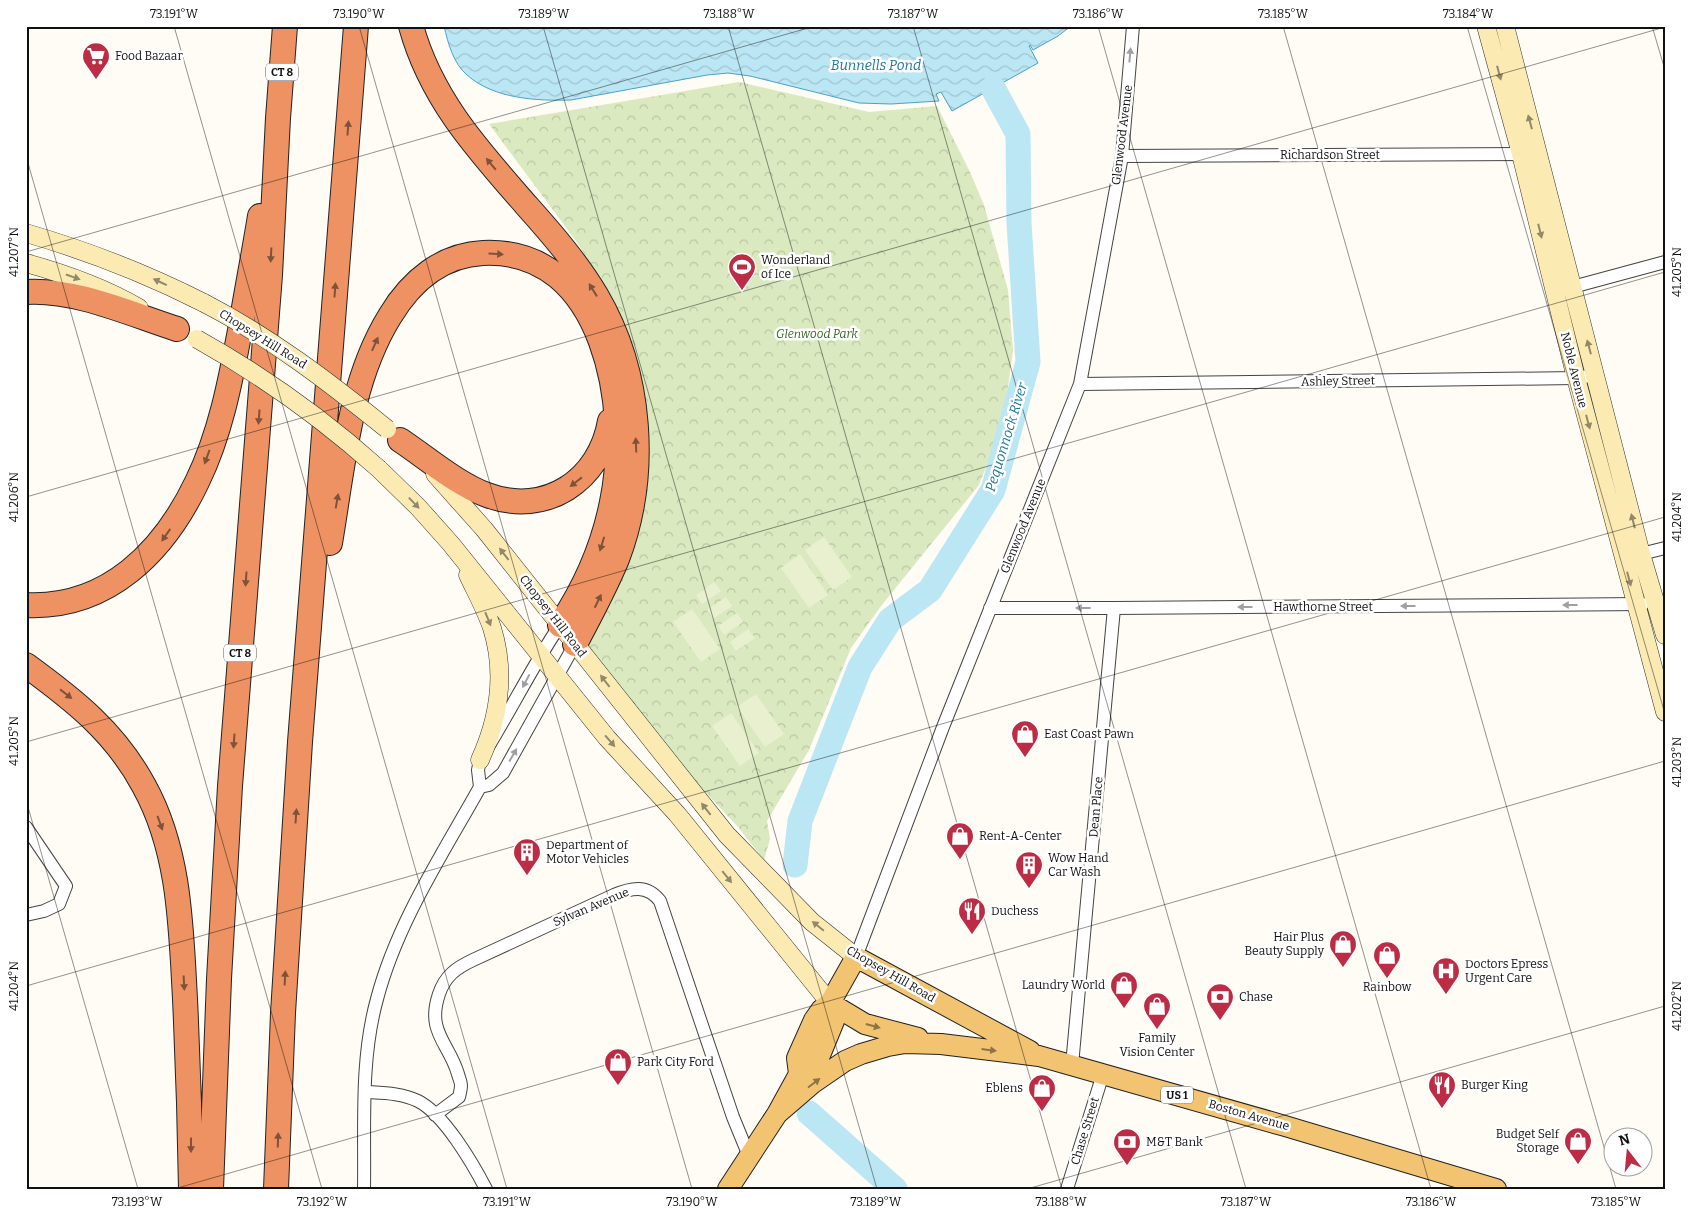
<svg xmlns="http://www.w3.org/2000/svg" width="1691" height="1215" font-family="Bitter,serif">
	<style>
		.park { fill: url(#park-crowns) }
		.pitch { fill: #e9f0d0 }
		.water { fill: url(#water-waves); stroke: #45a4c8 }
		.lines { fill: none; stroke-linecap: round; stroke-linejoin: round }
		.river { stroke: #bbe6f4; stroke-width: 25 }
		.street-casing { stroke: #444; stroke-width: 14 }
		.secondary-casing { stroke: #333; stroke-width: 19 }
		.primary-casing { stroke: #222; stroke-width: 22 }
		.highway-casing { stroke: #222; stroke-width: 26 }
		.street { stroke: #fff; stroke-width: 12 }
		.secondary { stroke: #fbebb3; stroke-width: 18 }
		.primary { stroke: #f2c471; stroke-width: 20 }
		.highway { stroke: #ee9263; stroke-width: 24 }
		.secondary-bridge-casing { stroke: #333; stroke-width: 19; stroke-linecap: butt }
		.secondary-bridge { stroke: #fbebb3; stroke-width: 18 }
		.oneway { fill: #a0a0a0 }
		.oneway2 { fill: #92896a }
		.oneway3 { fill: #80523a }
		.oneway4 { fill: #8d7346 }
		.ticks { fill: none; stroke: #111; stroke-width: 1; stroke-opacity: 0.45 }
		.labels { text-anchor: middle; stroke-width: 5; stroke-linejoin: round; paint-order: stroke }
		.shield { fill: #fff; stroke: #585858; stroke-width: 1 }
		.shield-label { font-size: 11px; font-weight: bold; fill: #111 }
		.poi-label { font-size: 12px; fill: #111; stroke: #fff; text-anchor: start }
		.street-label { font-size: 12px; fill: #111; stroke: #fff }
		.park-label { font-size: 12px; font-style: italic; fill: #396722; stroke: #fff }
		.water-label { font-size: 14px; font-style: italic; fill: #1d769f; stroke: #fff }
		.neatline { fill: none; stroke: #111; stroke-width: 2 }
		.ticks-label { font-size: 12px; text-anchor: middle; fill: #111 }
	</style>
	<defs>
		<pattern id="park-crowns" width="20" height="18" patternUnits="userSpaceOnUse" patternTransform="scale(1.25)"><rect width="20" height="18" fill="#dae9bf"/><path d="M2 6a3 3 0 1 1 6 0M12 15a3 3 0 1 1 6 0" fill="none" stroke="#bac7a3"/></pattern>
		<pattern id="water-waves" width="16" height="10" patternUnits="userSpaceOnUse" patternTransform="scale(1.25)"><rect width="16" height="10" fill="#bbe6f4"/><path d="M0 5q4-4 8 0t8 0" fill="none" stroke="#a0c4d0"/></pattern>
	</defs>
	<rect width="100%" height="100%" fill="#fffbf5"/>
	<path class="park" d="M739 82 869 112 937 106 970 172 984 205 1008 290 1013 351 1003 423 979 485 881 606 851 648 809 750 767 821 770 839 764 860 738 827 611 691 567 634 632 420 620 316 612 297 576 241 489 124Z"/>
	<path class="pitch" d="M824 537 852 577 833 590 805 550Z
		M800 554 828 595 809 608 781 568Z
		M714 582 721 591 702 604 696 595Z
		M726 597 732 606 713 619 707 610Z
		M692 609 720 649 701 662 673 622Z
		M737 613 743 622 724 635 718 626Z
		M748 629 755 638 736 651 730 642Z
		M756 694 784 734 765 747 737 707Z
		M731 713 759 753 740 766 712 726Z"/>
	<path class="water" d="M444 26H1071L1058 36 1033 50 1030 45 1029 46 1038 63 952 111 941 92 936 94 939 101 891 104 859 103 750 76 728 73 707 75 571 100C537 101 494 99 467 75 453 63 448 43 444 26Z"/>
	<g class="lines">
		<path class="river" d="M795 865 800 821 860 667 890 620 930 590 993 490 1028 362 1019 223 1018 134 993 88
			M809 1113 895 1189"/>
		<g class="street-casing">
			<path id="street" d="M1122 156 1529 154
				M1565 289 1665 262
				M1080 384 1576 378 1596 375
				M1633 556 1665 548
				M990 608H1114L1643 604
				M480 787 489 785 503 773 575 644
				M26 827 66 886 59 904 44 911 26 915
				M856 957 943 727 1080 384 1122 156 1133 26
				M1072 1065 1114 608
				M366 1092C383 1093 402 1093 418 1101 444 1114 473 1164 486 1189
				M435 1115 459 1097C460 1093 461 1089 461 1085 461 1082 459 1078 458 1074 449 1043 426 1032 439 994 445 976 456 968 473 960L614 895C631 888 647 884 660 901L733 1117 749 1156
				M364 1189C365 1126 360 1060 377 999 397 923 442 855 480 787L478 770 480 760C508 716 531 668 560 625
				M1067 1189 1103 1074"/>
		</g>
		<g class="secondary-casing">
			<path id="secondary" d="M1486 26 1521 154 1576 378 1665 712
				M1505 26 1641 554 1665 635
				M26 233C88 251 147 274 204 303
				M26 263C66 274 103 287 139 308
				M379 469 418 507 451 544 607 738 677 814 830 1003
				M435 474 484 529 727 835 812 922 856 957
				M468 575C476 592 486 610 492 628 506 673 499 718 480 760"/>
		</g>
		<g class="primary-casing">
			<path id="primary" d="M830 1003 865 1024 918 1038
				M799 1074 797 1058 814 1020 821 1010 830 1003 856 957 1030 1051
				M777 1114 813 1083 845 1061 861 1054 888 1046 905 1043 941 1044 1039 1056 1285 1126 1496 1189
				M728 1189 777 1114 799 1074 809 1069 818 1060 834 1021 830 1003"/>
		</g>
		<g class="highway-casing">
			<path id="highway" d="M411 26C431 99 478 150 527 206 552 234 577 263 596 295 642 373 649 475 617 559 605 588 590 616 575 644
				M26 292C76 289 130 314 177 329
				M400 440C427 458 457 484 487 495 546 517 600 480 610 421
				M330 543C343 467 349 382 390 316 411 281 442 255 483 253 606 247 631 411 612 502 603 548 586 586 560 625
				M26 605C108 609 164 551 197 482 221 433 231 378 241 325 247 289 254 253 260 216
				M26 665C74 700 115 732 144 786 180 851 181 927 185 999 188 1063 190 1126 191 1189
				M211 1189 219 979 230 786 270 275 278 118 285 26
				M276 1189 283 1013 300 742 356 26"/>
		</g>
		<use href="#street" class="street"/>
		<use href="#secondary" class="secondary"/>
		<use href="#primary" class="primary"/>
		<use href="#highway" class="highway"/>
		<g class="secondary-bridge-casing">
			<path id="secondary-bridge" d="M204 303C270 337 329 382 387 429
				M197 339C265 377 321 417 379 469"/>
		</g>
		<use href="#secondary-bridge" class="secondary-bridge"/>
	</g>
	<defs><path id="oneway-solid" d="M-6-.8H1V-3.2L6.5 0L1 3.2V.8H-6Z" transform="scale(1.25)"/></defs>
	<g class="oneway">
		<use href="#oneway-solid" transform="translate(1130 55) rotate(-85)"/>
		<use href="#oneway-solid" transform="translate(1570 605) rotate(180)"/>
		<use href="#oneway-solid" transform="translate(1408 606) rotate(180)"/>
		<use href="#oneway-solid" transform="translate(1245 607) rotate(180)"/>
		<use href="#oneway-solid" transform="translate(1083 608) rotate(-180)"/>
		<use href="#oneway-solid" transform="translate(526 681) rotate(118)"/>
		<use href="#oneway-solid" transform="translate(513 755) rotate(-60)"/>
	</g>
	<g class="oneway2">
		<use href="#oneway-solid" transform="translate(1499 73) rotate(75)"/>
		<use href="#oneway-solid" transform="translate(1530 122) rotate(-105)"/>
		<use href="#oneway-solid" transform="translate(1540 231) rotate(76)"/>
		<use href="#oneway-solid" transform="translate(73 277) rotate(19)"/>
		<use href="#oneway-solid" transform="translate(160 282) rotate(-155)"/>
		<use href="#oneway-solid" transform="translate(1589 347) rotate(-105)"/>
		<use href="#oneway-solid" transform="translate(1588 422) rotate(75)"/>
		<use href="#oneway-solid" transform="translate(414 503) rotate(46)"/>
		<use href="#oneway-solid" transform="translate(1633 521) rotate(-104)"/>
		<use href="#oneway-solid" transform="translate(504 554) rotate(-128)"/>
		<use href="#oneway-solid" transform="translate(1629 579) rotate(75)"/>
		<use href="#oneway-solid" transform="translate(488 619) rotate(68)"/>
		<use href="#oneway-solid" transform="translate(605 681) rotate(-128)"/>
		<use href="#oneway-solid" transform="translate(610 741) rotate(49)"/>
		<use href="#oneway-solid" transform="translate(706 809) rotate(-128)"/>
		<use href="#oneway-solid" transform="translate(727 877) rotate(51)"/>
		<use href="#oneway-solid" transform="translate(818 926) rotate(-141)"/>
	</g>
	<g class="oneway3">
		<use href="#oneway-solid" transform="translate(348 128) rotate(-86)"/>
		<use href="#oneway-solid" transform="translate(491 164) rotate(-130)"/>
		<use href="#oneway-solid" transform="translate(496 254) rotate(4)"/>
		<use href="#oneway-solid" transform="translate(271 255) rotate(93)"/>
		<use href="#oneway-solid" transform="translate(335 290) rotate(-86)"/>
		<use href="#oneway-solid" transform="translate(593 290) rotate(-122)"/>
		<use href="#oneway-solid" transform="translate(375 344) rotate(-66)"/>
		<use href="#oneway-solid" transform="translate(259 417) rotate(94)"/>
		<use href="#oneway-solid" transform="translate(636 445) rotate(-92)"/>
		<use href="#oneway-solid" transform="translate(207 457) rotate(110)"/>
		<use href="#oneway-solid" transform="translate(576 482) rotate(142)"/>
		<use href="#oneway-solid" transform="translate(337 501) rotate(-80)"/>
		<use href="#oneway-solid" transform="translate(166 535) rotate(125)"/>
		<use href="#oneway-solid" transform="translate(602 544) rotate(107)"/>
		<use href="#oneway-solid" transform="translate(246 579) rotate(94)"/>
		<use href="#oneway-solid" transform="translate(598 601) rotate(-64)"/>
		<use href="#oneway-solid" transform="translate(66 694) rotate(38)"/>
		<use href="#oneway-solid" transform="translate(234 741) rotate(94)"/>
		<use href="#oneway-solid" transform="translate(296 816) rotate(-86)"/>
		<use href="#oneway-solid" transform="translate(160 823) rotate(70)"/>
		<use href="#oneway-solid" transform="translate(285 978) rotate(-87)"/>
		<use href="#oneway-solid" transform="translate(184 983) rotate(87)"/>
		<use href="#oneway-solid" transform="translate(278 1140) rotate(-88)"/>
		<use href="#oneway-solid" transform="translate(191 1145) rotate(90)"/>
	</g>
	<g class="oneway4">
		<use href="#oneway-solid" transform="translate(873 1026) rotate(15)"/>
		<use href="#oneway-solid" transform="translate(989 1050) rotate(7)"/>
		<use href="#oneway-solid" transform="translate(814 1083) rotate(-37)"/>
	</g>
	<path class="ticks" d="M174 26 507 1189M359 26 692 1189M543 26 877 1189M728 26 1062 1189M913 26 1246 1189M1098 26 1431 1189M1283 26 1616 1189M1467 26 1665 714M1652 26 1665 70M26 156 322 1189M26 252 815 26M26 497 1665 27M26 742 1665 272M26 800 138 1189M26 986 1665 517M174 1189 1665 761M1027 1189 1665 1006"/>
	<defs>
		<g id="supermarket-pin" transform="scale(1.4375)"><path d="M0 17L-7.5 6A9.5 9.5 0 1 1 7.5 6Z" fill="#bc2d45" stroke="#fff"/><path d="M-6-5.5h2.5l.6 2H6L4.5 2H-2.5L-4.4-4H-6ZM-1.5 3.2a1.3 1.3 0 1 0 .1 0ZM3 3.2a1.3 1.3 0 1 0 .1 0Z" fill="#fff"/></g>
		<g id="stadium-pin" transform="scale(1.4375)"><path d="M0 17L-7.5 6A9.5 9.5 0 1 1 7.5 6Z" fill="#bc2d45" stroke="#fff"/><path d="M0-5a6.5 5 0 1 0 0 10a6.5 5 0 1 0 0-10ZM-3.5-1.8h7v3.6h-7Z" fill="#fff"/></g>
		<g id="shop-pin" transform="scale(1.4375)"><path d="M0 17L-7.5 6A9.5 9.5 0 1 1 7.5 6Z" fill="#bc2d45" stroke="#fff"/><path d="M-5-2.5h2.3a2.7 3.5 0 0 1 5.4 0H5L5.5 6h-11ZM-1.5-2.5h3a1.5 2.3 0 0 0-3 0Z" fill="#fff"/></g>
		<g id="building-pin" transform="scale(1.4375)"><path d="M0 17L-7.5 6A9.5 9.5 0 1 1 7.5 6Z" fill="#bc2d45" stroke="#fff"/><path d="M-4-6H4V6H1V3H-1V6H-4ZM-2.5-4.3h1.7v1.8h-1.7ZM.8-4.3h1.7v1.8H.8ZM-2.5-1h1.7V.8h-1.7ZM.8-1h1.7V.8H.8Z" fill="#fff"/></g>
		<g id="restaurant-pin" transform="scale(1.4375)"><path d="M0 17L-7.5 6A9.5 9.5 0 1 1 7.5 6Z" fill="#bc2d45" stroke="#fff"/><path d="M-5-6h1v4h1v-4h1v4h1v-4h1v5L-1.5 .5V6h-2V.5L-5-1ZM5-6V6H3V1.5H1.5Q1.5-4 5-6Z" fill="#fff"/></g>
		<g id="hospital-pin" transform="scale(1.4375)"><path d="M0 17L-7.5 6A9.5 9.5 0 1 1 7.5 6Z" fill="#bc2d45" stroke="#fff"/><path d="M-5-5h3v3.5h4V-5h3V5h-3V1.5h-4V5h-3Z" fill="#fff"/></g>
		<g id="bank-pin" transform="scale(1.4375)"><path d="M0 17L-7.5 6A9.5 9.5 0 1 1 7.5 6Z" fill="#bc2d45" stroke="#fff"/><path d="M-6-4H6V4H-6ZM0-2.3a2.3 2.3 0 1 0 0 4.6a2.3 2.3 0 1 0 0-4.6Z" fill="#fff"/></g>
	</defs>
	<g fill-rule="evenodd">
		<use href="#supermarket-pin" x="96" y="56"/>
		<use href="#stadium-pin" x="742" y="267"/>
		<use href="#shop-pin" x="1025" y="734"/>
		<use href="#shop-pin" x="960" y="836"/>
		<use href="#building-pin" x="527" y="852"/>
		<use href="#building-pin" x="1029" y="865"/>
		<use href="#restaurant-pin" x="972" y="911"/>
		<use href="#shop-pin" x="1343" y="944"/>
		<use href="#shop-pin" x="1387" y="955"/>
		<use href="#hospital-pin" x="1446" y="971"/>
		<use href="#shop-pin" x="1124" y="985"/>
		<use href="#bank-pin" x="1220" y="997"/>
		<use href="#shop-pin" x="1157" y="1006"/>
		<use href="#shop-pin" x="618" y="1062"/>
		<use href="#restaurant-pin" x="1442" y="1085"/>
		<use href="#shop-pin" x="1042" y="1088"/>
		<use href="#shop-pin" x="1578" y="1141"/>
		<use href="#bank-pin" x="1127" y="1142"/>
	</g>
	<g class="labels">
		<g class="shield">
			<rect x="266" y="63.5" width="32" height="17" rx="4"/>
			<rect x="224" y="644.5" width="32" height="17" rx="4"/>
			<rect x="1161" y="1086.5" width="32" height="17" rx="4"/>
		</g>
		<g class="shield-label">
			<text x="282" y="76">CT 8</text>
			<text x="240" y="657">CT 8</text>
			<text x="1177" y="1099">US 1</text>
		</g>
		<g class="poi-label">
			<text x="115" y="60">Food Bazaar</text>
			<text x="761" y="264">Wonderland<tspan x="761" dy="14">of Ice</tspan></text>
			<text x="1044" y="738">East Coast Pawn</text>
			<text x="979" y="840">Rent-A-Center</text>
			<text x="546" y="849">Department of<tspan x="546" dy="14">Motor Vehicles</tspan></text>
			<text x="1048" y="862">Wow Hand<tspan x="1048" dy="14">Car Wash</tspan></text>
			<text x="991" y="915">Duchess</text>
			<text x="1324" y="941" text-anchor="end">Hair Plus<tspan x="1324" dy="14">Beauty Supply</tspan></text>
			<text x="1465" y="968">Doctors Epress<tspan x="1465" dy="14">Urgent Care</tspan></text>
			<text x="1105" y="989" text-anchor="end">Laundry World</text>
			<text x="1387" y="991" text-anchor="middle">Rainbow</text>
			<text x="1239" y="1001">Chase</text>
			<text x="1157" y="1042" text-anchor="middle">Family<tspan x="1157" dy="14">Vision Center</tspan></text>
			<text x="637" y="1066">Park City Ford</text>
			<text x="1461" y="1089">Burger King</text>
			<text x="1023" y="1092" text-anchor="end">Eblens</text>
			<text x="1559" y="1138" text-anchor="end">Budget Self<tspan x="1559" dy="14">Storage</tspan></text>
			<text x="1146" y="1146">M&amp;T Bank</text>
		</g>
		<g class="street-label">
			<text transform="translate(1122 135) rotate(-83)" y="4">Glenwood Avenue</text>
			<text x="1330" y="159">Richardson Street</text>
			<text transform="translate(263 339) rotate(32)" y="4">Chopsey Hill Road</text>
			<text transform="translate(1574 370) rotate(76)" y="4">Noble Avenue</text>
			<text transform="translate(1338 381) rotate(-1)" y="4">Ashley Street</text>
			<text transform="translate(1023 526) rotate(-68)" y="4">Glenwood Avenue</text>
			<text x="1323" y="611">Hawthorne Street</text>
			<text transform="translate(553 616) rotate(52)" y="4">Chopsey Hill Road</text>
			<text transform="translate(1096 807) rotate(-85)" y="4">Dean Place</text>
			<text transform="translate(591 907) rotate(-23)" y="4">Sylvan Avenue</text>
			<text transform="translate(891 974) rotate(30)" y="4">Chopsey Hill Road</text>
			<text transform="translate(1249 1115) rotate(16)" y="4">Boston Avenue</text>
			<text transform="translate(1085 1131) rotate(-73)" y="4">Chase Street</text>
		</g>
		<g class="park-label">
			<text x="817" y="338">Glenwood Park</text>
		</g>
		<g class="water-label">
			<text x="876" y="70">Bunnells Pond</text>
			<text transform="translate(1006 437) rotate(-73)" y="5">Pequonnock River</text>
		</g>
	</g>
	<rect width="1691" height="1215" fill="none" stroke="#ffffff" stroke-width="55"/>
	<g transform="translate(1628 1152) rotate(344)"><circle r="24" fill="#ffffff" stroke="#a0a0a0"/>
	<path d="M0-4L9 19L0 12L-9 19Z" fill="#bc2d45"/>
	<text y="-8" font-size="14" font-weight="bold" text-anchor="middle" fill="#111111">N</text>
	</g>
	<rect x="28" y="28" width="1636" height="1160" class="neatline"/>
	<g class="ticks-label">
		<text x="174" y="18">73.191°W</text>
		<text x="359" y="18">73.190°W</text>
		<text x="544" y="18">73.189°W</text>
		<text x="729" y="18">73.188°W</text>
		<text x="913" y="18">73.187°W</text>
		<text x="1098" y="18">73.186°W</text>
		<text x="1283" y="18">73.185°W</text>
		<text x="1468" y="18">73.184°W</text>
		<text transform="translate(14 252) rotate(-90)" y="4">41.207°N</text>
		<text transform="translate(1677 272) rotate(-90)" y="4">41.205°N</text>
		<text transform="translate(14 497) rotate(-90)" y="4">41.206°N</text>
		<text transform="translate(1677 517) rotate(-90)" y="4">41.204°N</text>
		<text transform="translate(14 741) rotate(-90)" y="4">41.205°N</text>
		<text transform="translate(1677 762) rotate(-90)" y="4">41.203°N</text>
		<text transform="translate(14 986) rotate(-90)" y="4">41.204°N</text>
		<text transform="translate(1677 1006) rotate(-90)" y="4">41.202°N</text>
		<text x="137" y="1206">73.193°W</text>
		<text x="322" y="1206">73.192°W</text>
		<text x="507" y="1206">73.191°W</text>
		<text x="692" y="1206">73.190°W</text>
		<text x="876" y="1206">73.189°W</text>
		<text x="1061" y="1206">73.188°W</text>
		<text x="1246" y="1206">73.187°W</text>
		<text x="1431" y="1206">73.186°W</text>
		<text x="1616" y="1206">73.185°W</text>
	</g>
</svg>
